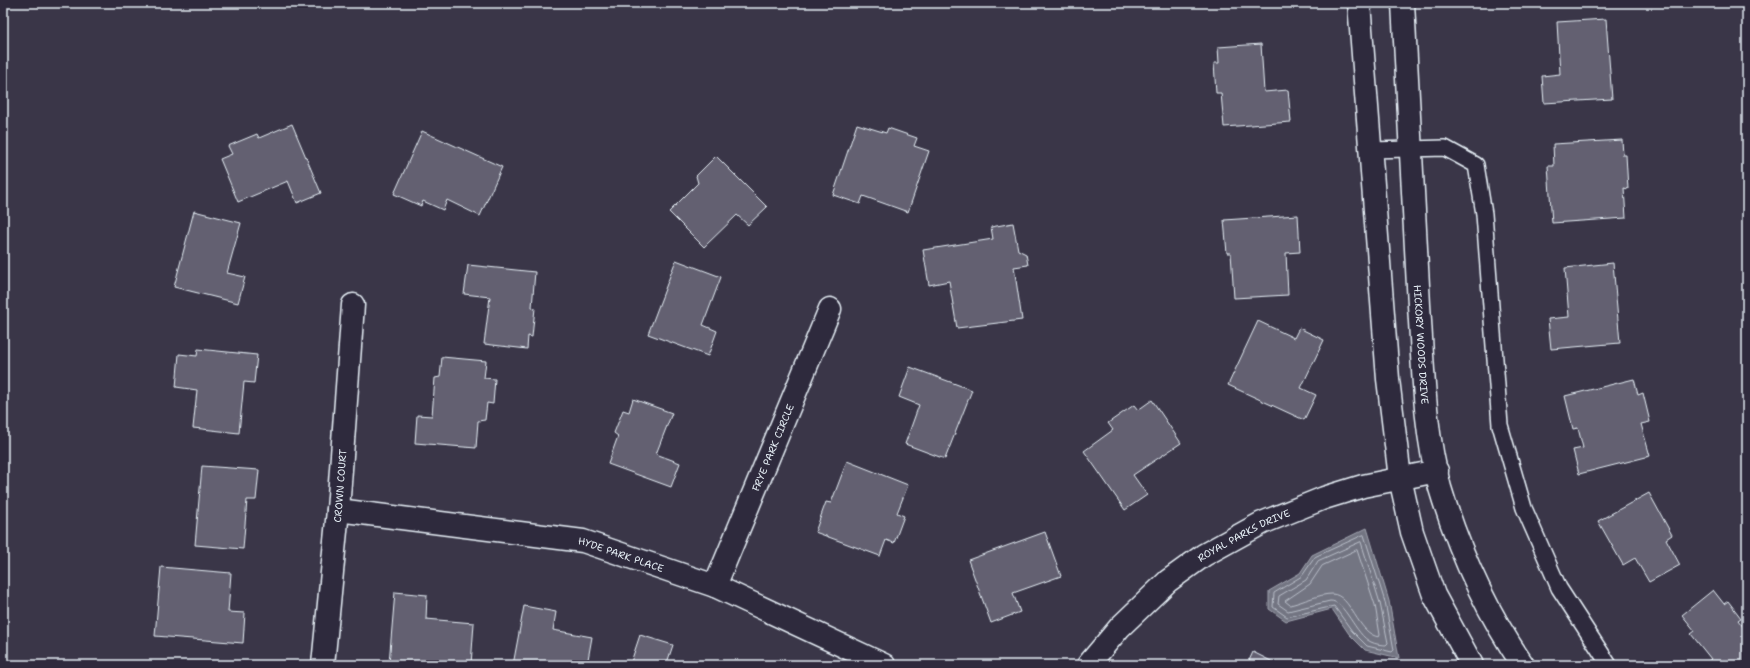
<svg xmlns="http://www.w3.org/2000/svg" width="1750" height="668" font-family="'Shantell Sans',sans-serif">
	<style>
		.water { fill: #737482; stroke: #a2a6b1 }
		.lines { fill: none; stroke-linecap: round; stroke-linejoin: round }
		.shore { stroke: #b9bfc9; stroke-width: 1 }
		.building { fill: #636171; stroke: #e8f1f8 }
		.lane-casing { stroke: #e8f1f8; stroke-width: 18 }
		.street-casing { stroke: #e8f1f8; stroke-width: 25 }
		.secondary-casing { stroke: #e8f1f8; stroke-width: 25 }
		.lane { stroke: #2f2a3d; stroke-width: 15 }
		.street { stroke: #2f2a3d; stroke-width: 22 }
		.secondary { stroke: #2f2a3d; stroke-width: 22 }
		.labels { text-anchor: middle; stroke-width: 4; stroke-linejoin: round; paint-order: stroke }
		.street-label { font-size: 10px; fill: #e8f1f8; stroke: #2f2a3d }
	</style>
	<rect width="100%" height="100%" fill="#3a3648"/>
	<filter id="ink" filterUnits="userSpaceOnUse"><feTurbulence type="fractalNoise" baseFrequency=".025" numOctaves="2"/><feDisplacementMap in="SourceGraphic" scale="8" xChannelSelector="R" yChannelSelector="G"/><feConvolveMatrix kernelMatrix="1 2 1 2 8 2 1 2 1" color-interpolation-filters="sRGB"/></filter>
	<g filter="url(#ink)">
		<path class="water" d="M1367 528 1389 601 1399 658 1365 650 1349 634 1332 609 1286 621 1269 609V591L1300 573 1312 555Z"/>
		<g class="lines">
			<path class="shore" d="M1364 535 1385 602 1394 650 1392 652 1367 646 1352 631 1334 606 1287 617 1273 607 1274 593 1302 576 1315 557Z
				M1361 542 1380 603 1388 643 1386 645C1381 645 1375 644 1371 642 1355 635 1345 600 1330 601L1288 611 1278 604 1279 596 1306 580 1318 561Z
				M1357 550 1375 605 1380 635 1379 637C1357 634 1352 595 1332 594 1319 594 1303 602 1290 605L1285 601 1310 584 1322 566Z"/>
		</g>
		<path class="building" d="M1606 19 1612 99 1544 103 1542 76 1560 74 1557 22Z
			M1261 44 1264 92 1288 90 1291 122 1224 127 1221 93H1216L1214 63H1219L1218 47Z
			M292 124 321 193 297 203 288 181 238 202 220 159 232 154 228 146 257 134 259 138Z
			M857 124 886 133 888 128 917 138 914 146 929 151 908 212 863 196 860 204 833 195Z
			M422 131 502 167 480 216 447 200 443 210 423 201 421 206 394 194Z
			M1622 140 1623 155H1626L1628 189 1624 188 1626 218 1552 223 1548 166H1554L1553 144Z
			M716 156 767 207 748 225 737 215 704 247 669 212 698 183 696 176Z
			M194 211 241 223 227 273 245 277 238 303 174 287Z
			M1298 215 1300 252 1286 253 1288 295 1234 298 1231 253H1227L1224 220Z
			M1013 223 1018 250 1026 254 1028 265 1014 267 1022 320 957 328 949 281 929 285 923 250 993 239 991 227Z
			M676 260 721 277 703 325 717 331 708 356 648 334Z
			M1613 263 1620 343 1551 349 1548 319 1569 317 1565 268Z
			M468 265 535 272 532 307 535 308 532 337 528 336 527 349 484 344 490 297 464 294Z
			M1258 321 1294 338 1299 328 1324 340 1301 388 1316 395 1304 420 1228 385Z
			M198 349 257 355 254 383 244 382 239 433 193 428 197 390 176 387 179 354 197 356Z
			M442 357 486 361 484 378 495 379 493 404 487 403 485 420 478 421 476 448 415 443 417 415 432 416 435 378 440 377Z
			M910 367 972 390 945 459 905 444 919 405 899 397Z
			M1634 379 1638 395 1643 393 1650 422 1641 424 1650 456 1579 474 1573 450 1583 448 1578 428 1573 429 1565 396Z
			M633 399 672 413 656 454 680 463 671 487 608 464 618 436 614 433 623 410 629 412Z
			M1152 400 1181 443 1133 475 1147 495 1125 510 1084 451 1113 430 1108 423 1134 405 1138 410Z
			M847 461 908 485 897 513 904 516 894 543 886 540 880 556 815 532 826 502 831 503Z
			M202 466 259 470 256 500H247L243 549 195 545Z
			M1649 493 1672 535 1666 539 1680 565 1649 582 1635 558 1623 565 1598 521Z
			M1045 532 1061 576 1013 593 1020 612 991 623 968 560Z
			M161 567 231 573 228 612 245 613 243 643 155 636Z
			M1713 590 1724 604 1728 601 1741 618 1738 620 1747 632V662L1743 665H1703L1711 659 1691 634 1695 631 1682 615Z
			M395 592 427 595 426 619 474 623 471 665H414L389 663Z
			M524 606 556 612 553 630 592 637 587 665H513Z
			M640 635 673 645 667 663 672 665H630Z
			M1253 652 1279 665H1247Z"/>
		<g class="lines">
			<g class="lane-casing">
				<path id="lane" d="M1371 150 1445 148 1476 165 1484 214 1500 425 1524 508 1559 588 1609 665"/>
			</g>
			<g class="street-casing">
				<g id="street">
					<path id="s1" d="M338 510 583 541 715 586 884 665"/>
					<path id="s2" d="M715 586 830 309"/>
					<path id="s3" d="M323 665 338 510 353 305"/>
					<path id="s4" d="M1088 665 1120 627 1168 581 1204 555 1262 523 1324 498 1363 486 1437 471"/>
				</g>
			</g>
			<g class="secondary-casing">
				<g id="secondary">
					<path d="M1359 3 1388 379 1400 478 1412 532 1434 595 1472 665"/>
					<path id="s5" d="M1403 3C1409 104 1413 204 1419 305 1423 364 1424 431 1440 488 1459 551 1486 611 1523 665"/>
				</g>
			</g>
			<use href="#lane" class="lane"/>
			<use href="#street" class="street"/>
			<use href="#secondary" class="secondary"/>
		</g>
	</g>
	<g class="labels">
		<g class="street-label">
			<text dy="4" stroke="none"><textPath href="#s5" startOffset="342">HICKORY WOODS DRIVE</textPath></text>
			<text dy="4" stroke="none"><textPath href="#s2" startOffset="150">FRYE PARK CIRCLE</textPath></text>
			<text dy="4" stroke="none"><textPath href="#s3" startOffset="180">CROWN COURT</textPath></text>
			<text dy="4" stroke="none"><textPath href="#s4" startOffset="205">ROYAL PARKS DRIVE</textPath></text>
			<text dy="4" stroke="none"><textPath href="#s1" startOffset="287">HYDE PARK PLACE</textPath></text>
		</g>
	</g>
	<rect width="1750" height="668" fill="none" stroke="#2f2a3d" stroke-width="16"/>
	<rect x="8" y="8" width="1734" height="652" fill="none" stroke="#e8f1f8" stroke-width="1.5" filter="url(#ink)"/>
</svg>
